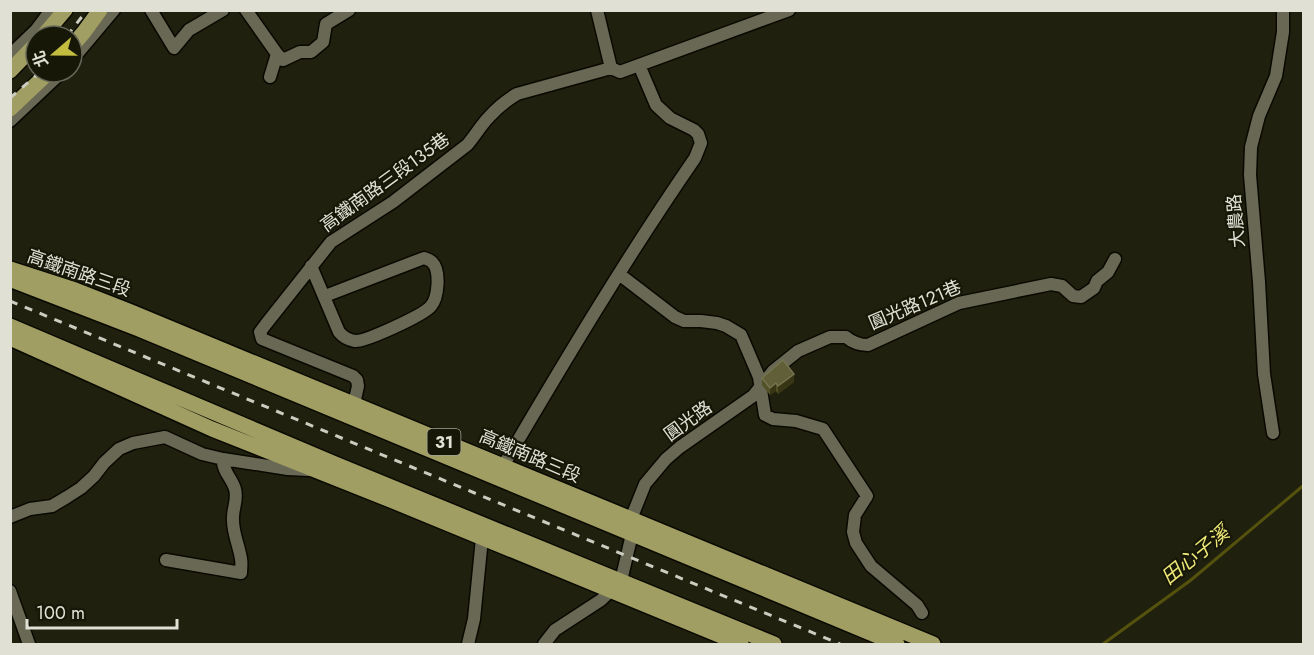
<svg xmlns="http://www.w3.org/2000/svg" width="1314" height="655" font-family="Jost,'Noto Sans TC',sans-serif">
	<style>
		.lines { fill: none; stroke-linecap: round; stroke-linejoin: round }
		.stream { stroke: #55520d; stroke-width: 3 }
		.minor-casing { stroke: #0a0900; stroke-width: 15 }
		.major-casing { stroke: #0a0900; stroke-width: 18 }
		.minor { stroke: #686855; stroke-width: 12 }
		.major { stroke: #a09e62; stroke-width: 15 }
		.rail { stroke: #ccccc0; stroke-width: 3; stroke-dasharray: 8 8; stroke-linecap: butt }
		.wall { fill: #525025 }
		.shaded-wall { fill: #373614 }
		.building { fill: #615f38; stroke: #757451; stroke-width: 1.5 }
		.labels { text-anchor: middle; stroke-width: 4.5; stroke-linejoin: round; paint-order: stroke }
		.shield { fill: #171707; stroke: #a4a497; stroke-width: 1.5 }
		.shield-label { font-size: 16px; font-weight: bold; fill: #e0e0d5 }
		.street-label { font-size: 18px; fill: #e0e0d5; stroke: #171707 }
		.water-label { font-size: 20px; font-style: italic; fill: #eee977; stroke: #171707 }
	</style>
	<rect width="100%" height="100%" fill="#20200f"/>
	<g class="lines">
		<path class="stream" d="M1103 644 1191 580 1304 485"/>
		<g class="minor-casing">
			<path id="minor" d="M151 10 174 48 189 30 223 10
				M246 10 277 54 270 77
				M597 10 611 68
				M277 54 283 60 300 52H311L323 42 326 24 349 10
				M10 55 36 30 51 10
				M72 60 114 10
				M611 68 620 72 789 10
				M10 121 62 72
				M311 266 339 332C343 337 349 340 355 341 365 342 424 315 431 306 438 298 441 271 432 262 430 260 427 259 424 258L325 296
				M619 274 675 317 684 321H701L717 323 726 326 741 335 759 377 765 415 773 419 796 421 823 429 867 496 855 515 853 532 856 543 871 566 917 605 922 613
				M354 404 358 386 357 380 353 376 262 339 260 332 266 324 331 242 393 202 467 145C475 136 481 125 489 117 497 108 507 100 517 94L611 68
				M1273 433 1264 374 1259 282 1250 175 1251 147 1259 116 1276 76 1283 32V10
				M503 466C564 362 626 258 695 158L701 143 698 134 694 130 670 118 656 105 639 65
				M10 517 30 509 52 506 67 497 81 488 94 476 104 463 119 449 133 443 165 437 202 454 223 459 288 469 308 470
				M166 560 241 573C241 569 242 564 241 559 239 545 232 532 233 517 233 507 238 500 235 489 232 478 222 471 223 459
				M10 591 29 644
				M468 644 474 619 482 538
				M544 644 555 630 601 600 621 581 632 534 631 519 645 484 666 459 680 447 753 396 773 371 798 351 830 337H846C853 343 859 345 868 345L959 303 1051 284 1062 286 1073 296 1081 297 1094 288 1097 281 1108 272 1115 259"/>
		</g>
		<g class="major-casing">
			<path id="major" d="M43 36 65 10
				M72 46 84 32 100 10
				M10 71 36 44
				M10 109 49 72
				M10 269 75 290 131 312 933 644
				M12 280 139 329 897 644
				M10 326 335 464 774 644
				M10 338 212 429 393 501 741 644"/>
		</g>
		<use href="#minor" class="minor"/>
		<use href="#major" class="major"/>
		<path class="rail" d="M67 36 87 10
			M10 98 40 72
			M10 301 840 644"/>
	</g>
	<path class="wall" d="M762 378 794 382 778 394 776 391 770 395 762 385Z"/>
	<path class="shaded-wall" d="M794 374V382L778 394V386Z
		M776 383V391L770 395V388Z"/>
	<path class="building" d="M783 360 794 374 778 386 776 383 770 388 762 378Z"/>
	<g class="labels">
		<rect class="shield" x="427.5" y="429" width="33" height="26" rx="4.5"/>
		<g class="shield-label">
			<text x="444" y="448">31</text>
		</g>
		<g class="street-label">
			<text transform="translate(385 182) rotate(-36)" y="6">高鐵南路三段135巷</text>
			<text transform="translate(1236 221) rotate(-95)" y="6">大農路</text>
			<text transform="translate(79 273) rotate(19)" y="6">高鐵南路三段</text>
			<text transform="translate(915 305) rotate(-23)" y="6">圓光路121巷</text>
			<text transform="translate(688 421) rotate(-36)" y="6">圓光路</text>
			<text transform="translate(530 456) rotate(23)" y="6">高鐵南路三段</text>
		</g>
		<g class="water-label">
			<text transform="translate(1195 555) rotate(-39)" y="7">田心子溪</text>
		</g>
	</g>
	<rect width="1314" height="655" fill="none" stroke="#e0e0d5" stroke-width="24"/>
	<g transform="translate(54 54) rotate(250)"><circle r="28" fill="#171707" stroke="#676759" stroke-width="1.5"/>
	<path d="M0-4.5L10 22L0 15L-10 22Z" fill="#c3bd3f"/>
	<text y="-9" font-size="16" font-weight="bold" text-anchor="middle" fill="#e0e0d5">北</text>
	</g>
	<path d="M27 619v9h150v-9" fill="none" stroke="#e0e0d5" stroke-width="3"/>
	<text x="36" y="619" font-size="18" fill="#e0e0d5" stroke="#171707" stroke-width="4.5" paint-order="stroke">100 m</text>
</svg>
